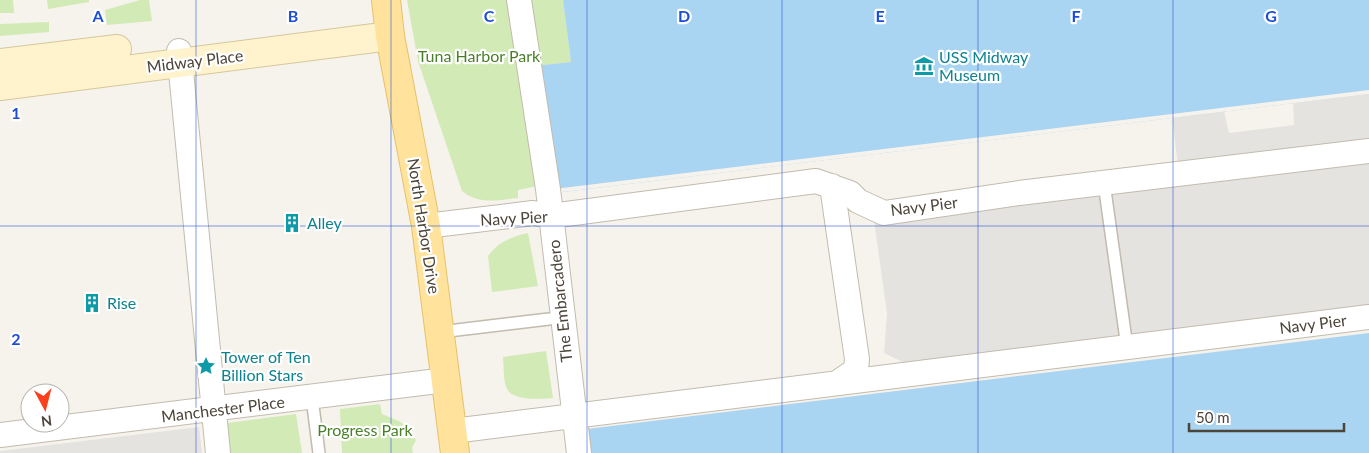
<svg xmlns="http://www.w3.org/2000/svg" width="1369" height="453" font-family="Lato,sans-serif">
	<style>
		.green { fill: #d2eab5 }
		.parking { fill: #e5e3e0 }
		.water { fill: #a9d4f2 }
		.pier { fill: #f6f3ec }
		.lines { fill: none; stroke-linecap: round; stroke-linejoin: round }
		.lane-casing { stroke: #c2bbae; stroke-width: 14 }
		.street-casing { stroke: #c2bbae; stroke-width: 26 }
		.secondary-casing { stroke: #d6c79b; stroke-width: 30 }
		.primary-casing { stroke: #e6c16a; stroke-width: 30 }
		.lane { stroke: #fff; stroke-width: 11 }
		.street { stroke: #fff; stroke-width: 24 }
		.secondary { stroke: #fff3cd; stroke-width: 28 }
		.primary { stroke: #ffe39c; stroke-width: 28 }
		.grid { fill: none; stroke: #1d4ed8; stroke-width: 1; stroke-opacity: 0.55 }
		.labels { text-anchor: middle; stroke-width: 4.5; stroke-linejoin: round; paint-order: stroke }
		.park-label { font-size: 16px; fill: #4a7f2a; stroke: #fff }
		.culture-label { font-size: 16px; fill: #0d838f; stroke: #fff; text-anchor: start }
		.street-label { font-size: 16px; fill: #4b4439; stroke: #fff }
		.grid-label { font-size: 16px; text-anchor: middle; font-weight: bold; fill: #1d4ed8; stroke: #fff; stroke-width: 4.5; stroke-linejoin: round; paint-order: stroke }
	</style>
	<rect width="100%" height="100%" fill="#f6f3ec"/>
	<path class="green" d="M0 0H13L14 13H0Z
		M47 0H89V2L48 9Z
		M140 0H149L152 21 107 25 105 10Z
		M407 0H563L571 62 535 66 557 182 518 190V198C497 200 479 205 462 191L418 61Z
		M49 22V32L0 36V24Z
		M528 233 538 286 492 292 488 256C499 241 511 237 528 233Z
		M546 351 553 398C542 399 512 401 507 389 503 381 504 366 503 357Z
		M380 404 382 414 401 422 416 440 412 448 413 453H342L340 409Z
		M296 414 302 453H209L206 426Z"/>
	<path class="parking" d="M1369 92V311L913 367 884 353 887 313 874 221 1180 182 1172 117 1224 111 1229 133 1294 125 1293 103Z
		M199 427 202 453H0V451Z"/>
	<path class="water" d="M563 0H1369V94L555 193 534 66 571 62Z
		M1369 333V453H590L587 429Z"/>
	<path class="pier" d="M1369 90V94L554 193V189Z"/>
	<g class="lines">
		<g class="lane-casing">
			<path id="lane" d="M1104 183 1127 347
				M440 332 549 319
				M312 398 319 453"/>
		</g>
		<g class="street-casing">
			<path id="street" d="M519 0 548 189 579 453
				M179 51 218 453
				M832 186 857 359 856 370 837 383
				M426 226 533 213 551 216 816 181 850 193 858 201 884 213 1019 193 1369 151
				M453 431 1369 317
				M0 435 446 380"/>
		</g>
		<g class="secondary-casing">
			<path id="secondary" d="M0 63 117 49
				M0 86 390 36"/>
		</g>
		<g class="primary-casing">
			<path id="primary" d="M386 0 390 36 426 226 455 453"/>
		</g>
		<use href="#lane" class="lane"/>
		<use href="#street" class="street"/>
		<use href="#secondary" class="secondary"/>
		<use href="#primary" class="primary"/>
	</g>
	<path class="grid" d="M196 0V453M391 0V453M587 0V453M782 0V453M978 0V453M1173 0V453M0 226H1369"/>
	<defs>
		<g id="museum-bare" transform="scale(1.5)"><path d="M0-6L6-3V-2H-6V-3ZM-5-1h2V3h-2ZM-1-1h2V3h-2ZM3-1h2V3H3ZM-6 4H6V6H-6Z" fill="#0f9aa8" stroke="#fff" stroke-width="2.5" paint-order="stroke"/></g>
		<g id="building-bare" transform="scale(1.5)"><path d="M-4-6H4V6H1V3H-1V6H-4ZM-2.5-4.3h1.7v1.8h-1.7ZM.8-4.3h1.7v1.8H.8ZM-2.5-1h1.7V.8h-1.7ZM.8-1h1.7V.8H.8Z" fill="#0f9aa8" stroke="#fff" stroke-width="2.5" paint-order="stroke"/></g>
		<g id="sight-bare" transform="scale(1.5)"><path d="M0-6L1.8-2.2L6-1.7L2.9 1.2L3.7 5.4L0 3.3L-3.7 5.4L-2.9 1.2L-6-1.7L-1.8-2.2Z" fill="#0f9aa8" stroke="#fff" stroke-width="2.5" paint-order="stroke"/></g>
	</defs>
	<g fill-rule="evenodd">
		<use href="#museum-bare" x="924" y="66"/>
		<use href="#building-bare" x="292" y="223"/>
		<use href="#building-bare" x="92" y="303"/>
		<use href="#sight-bare" x="206" y="366"/>
	</g>
	<g class="labels">
		<g class="park-label">
			<text x="479" y="62">Tuna Harbor Park</text>
			<text x="365" y="436">Progress Park</text>
		</g>
		<g class="culture-label">
			<text x="939" y="63">USS Midway<tspan x="939" dy="18">Museum</tspan></text>
			<text x="307" y="229">Alley</text>
			<text x="107" y="309">Rise</text>
			<text x="221" y="363">Tower of Ten<tspan x="221" dy="18">Billion Stars</tspan></text>
		</g>
		<g class="street-label">
			<text transform="translate(195 61) rotate(-7)" y="6">Midway Place</text>
			<text transform="translate(924 206) rotate(-7)" y="6">Navy Pier</text>
			<text transform="translate(514 218) rotate(-3)" y="6">Navy Pier</text>
			<text transform="translate(424 226) rotate(81)" y="6">North Harbor Drive</text>
			<text transform="translate(560 301) rotate(-96)" y="6">The Embarcadero</text>
			<text transform="translate(1313 324) rotate(-7)" y="6">Navy Pier</text>
			<text transform="translate(223 409) rotate(-7)" y="6">Manchester Place</text>
		</g>
	</g>
	<g class="grid-label">
		<text x="98" y="22">A</text>
		<text x="293" y="22">B</text>
		<text x="489" y="22">C</text>
		<text x="684" y="22">D</text>
		<text x="880" y="22">E</text>
		<text x="1076" y="22">F</text>
		<text x="1271" y="22">G</text>
		<text x="16" y="119">1</text>
		<text x="16" y="345">2</text>
	</g>
	<g transform="translate(45 408) rotate(173)"><circle r="24" fill="#ffffff" stroke="#b7b4b0"/>
	<path d="M0-4L9 19L0 12L-9 19Z" fill="#fc3f1d"/>
	<text y="-8" font-size="14" font-weight="bold" text-anchor="middle" fill="#4b4439">N</text>
	</g>
	<path d="M1189 423v8h155v-8" fill="none" stroke="#4b4439" stroke-width="2.5"/>
	<text x="1196" y="423" font-size="15" fill="#4b4439" stroke="#ffffff" stroke-width="4" paint-order="stroke">50 m</text>
</svg>
